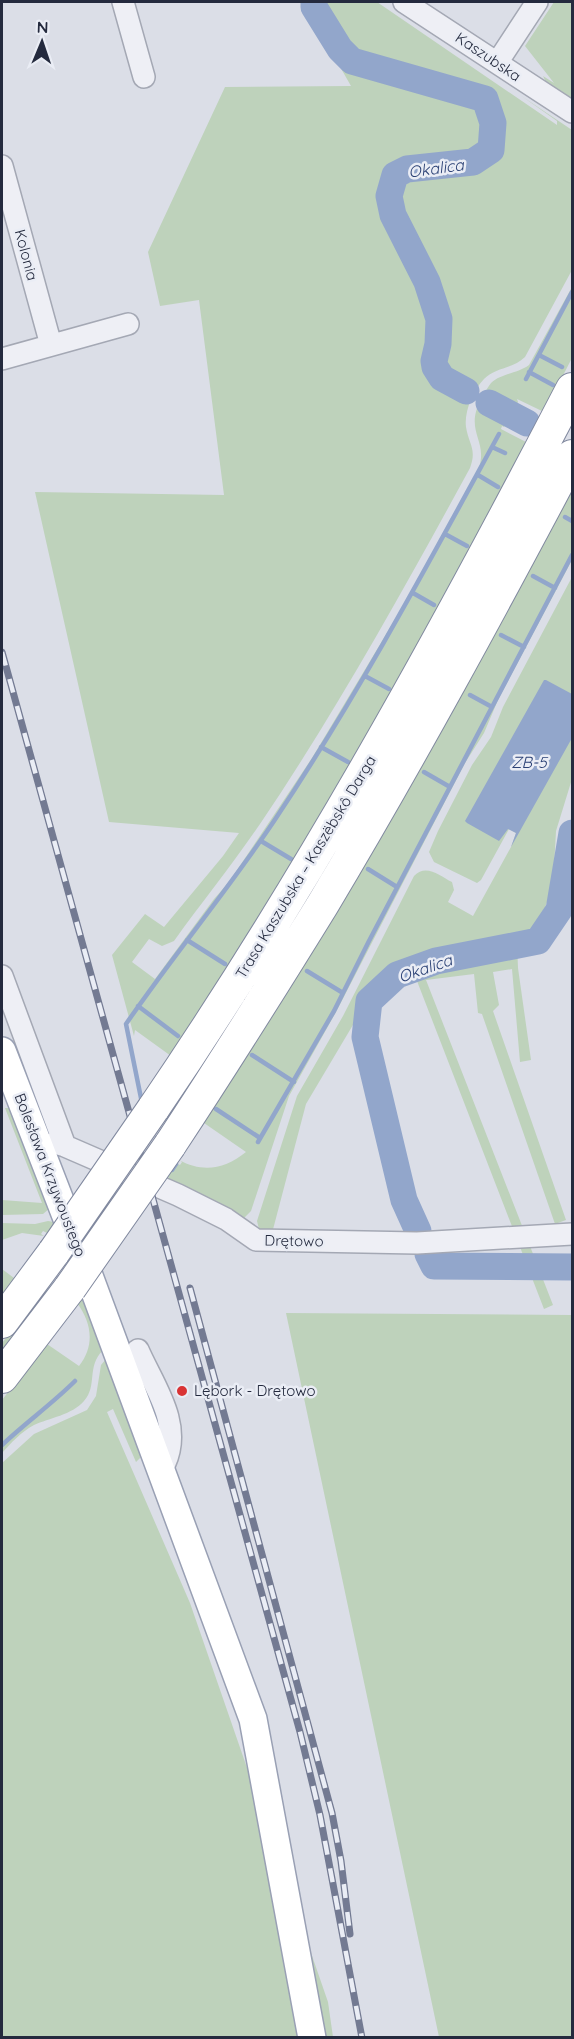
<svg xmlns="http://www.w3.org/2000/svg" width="574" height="2039" font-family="Quicksand,sans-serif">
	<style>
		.green { fill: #bed2bb }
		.water { fill: #92a6cb }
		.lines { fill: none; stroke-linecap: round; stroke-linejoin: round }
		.stream { stroke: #92a6cb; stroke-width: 4.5 }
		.river { stroke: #92a6cb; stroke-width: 27 }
		.minor-casing { stroke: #a4a8b4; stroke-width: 24 }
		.major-casing { stroke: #99a0b4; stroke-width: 30 }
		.highway-casing { stroke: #81899f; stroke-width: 34 }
		.minor { stroke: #eeeff5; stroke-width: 21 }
		.major { stroke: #fff; stroke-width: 27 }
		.highway { stroke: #fff; stroke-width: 32 }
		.rail-casing { stroke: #737a92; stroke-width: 7 }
		.rail { stroke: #eaedf5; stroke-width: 4.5; stroke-dasharray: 14; stroke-linecap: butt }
		.highway-bridge-casing { stroke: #81899f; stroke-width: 34; stroke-linecap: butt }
		.highway-bridge { stroke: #fff; stroke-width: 32 }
		.poi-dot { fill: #d93334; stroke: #eaedf5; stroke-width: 2 }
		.labels { text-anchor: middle; stroke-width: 5; stroke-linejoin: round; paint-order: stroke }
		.street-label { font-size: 15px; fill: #242a3e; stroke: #eaedf5 }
		.poi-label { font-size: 15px; fill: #242a3e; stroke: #eaedf5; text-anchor: start }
		.water-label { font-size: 16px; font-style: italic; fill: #2b4175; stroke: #eaedf5 }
	</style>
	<rect width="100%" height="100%" fill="#dbdee7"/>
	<path class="green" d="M307 2H377L557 125V121L520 95 572 130V270L525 357C513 369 496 367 484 379 473 390 464 412 466 427 469 445 477 449 470 468 404 589 337 710 260 824 232 865 202 902 174 941L162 946 149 939 132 962 155 979 214 899 229 882 312 758 406 601 479 468C488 439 464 432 481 399 484 394 487 388 491 383 501 373 517 374 529 365L572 287V358L544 412 517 399 518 402 514 409 527 416V423L521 427 508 421 504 427 502 426 501 429 528 443 447 594 309 837 171 1056 135 1030 134 1036 112 955 145 914 164 927 223 856 239 833 109 822 35 492 224 495 199 300 160 306 148 252 225 87 351 86 307 9Z
		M554 2H572V99L546 82 543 76 554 83 525 46Z
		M572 490V560L498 700 484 733 465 763 336 1012 289 1096 251 1211 244 1218 239 1219 171 1188 157 1132 173 1168 176 1163 180 1165 182 1162 179 1160C203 1173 225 1169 246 1152L204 1123C249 1050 295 980 339 907 421 770 498 630 572 490Z
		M572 577V779L556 831 553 886 537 929 517 943 518 968 531 1060 520 1062 512 969 493 972 499 1005 493 1011 566 1220 555 1224 482 1014 478 1013 474 974 426 980 553 1305 544 1309 417 981 406 982V971L399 976 384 1002 363 1008 306 1104 271 1237 259 1229 257 1221 297 1096 343 1016 414 876C426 863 440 876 452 882L454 890 448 902 473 916 511 847 516 833 509 829 481 880 477 883 434 862 429 852 438 831 472 765 491 737 503 707Z
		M5 1108H11L50 1208 43 1214 2 1215V1200L42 1203Z
		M48 1221 54 1222 103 1350C86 1367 98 1385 84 1401 72 1415 49 1418 34 1425 21 1432 11 1443 2 1453V1400L40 1351 47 1344 79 1366C95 1346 92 1323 77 1303L82 1297 51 1228 47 1233 43 1231 41 1234 44 1236 22 1233 2 1240V1223L35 1224Z
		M2 1269 14 1278 11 1286 2 1299Z
		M45 1287 49 1296 2 1359V1343Z
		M286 1313 572 1315V2037H439Z
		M106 1359 143 1455 136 1462 113 1409 107 1412 190 1603 328 2002 333 2037 2 2038V1463L34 1434 87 1410 96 1396 101 1365Z"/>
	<path class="water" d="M544 680H546L572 694V738L511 847 516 833 508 829 499 841 467 823 465 821Z"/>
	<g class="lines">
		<path class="stream" d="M539 355 562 367
			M529 372 553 385
			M526 379 572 292
			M492 447 505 453
			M478 475 498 487
			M565 517 572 521
			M445 534 467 546
			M533 576 555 588
			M413 593 434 605
			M501 635 524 647
			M365 676 389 689
			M470 695 492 707
			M321 747 348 762
			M424 772 450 787
			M261 841 291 859
			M368 869 397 887
			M187 940 225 964
			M307 971 343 993
			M138 1006 178 1036
			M252 1055 294 1082
			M142 1103 126 1024C174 954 229 889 276 818 358 695 428 564 499 434
			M216 1109 260 1138
			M258 1142 334 1011 369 941 572 555
			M170 1165 172 1170 176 1164
			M2 1445C25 1423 52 1404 75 1381"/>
		<path class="river" d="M314 2V7L340 49 352 61 485 99 493 123 491 150 473 162 407 169 395 175 389 196 393 215 427 282 439 319 438 344 434 361 435 367 442 378 466 391
			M489 403 527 423
			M418 1231 404 1200 365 1037 369 1001 397 975 436 961 538 941 559 910 572 833
			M428 1254 434 1266 572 1267"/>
		<g class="minor-casing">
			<path id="minor" d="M123 2 144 77
				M404 2 572 112
				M497 63 537 2
				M2 166 51 345
				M2 359 128 324
				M2 976 65 1146
				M40 1149 55 1143 65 1146 178 1195 226 1219 256 1240 417 1243 572 1234
				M138 1350C153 1385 183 1423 165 1463L159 1465"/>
		</g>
		<g class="major-casing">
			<path id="major" d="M2 1051 85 1265 253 1719 312 2038"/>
		</g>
		<g class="highway-casing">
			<path id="highway" d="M153 1109C310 879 444 635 572 389
				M170 1145C222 1066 273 985 323 904 411 757 492 607 572 456
				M2 1322 54 1252
				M2 1377 70 1288"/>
		</g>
		<use href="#minor" class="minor"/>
		<use href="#major" class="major"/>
		<use href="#highway" class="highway"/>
		<g class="rail-casing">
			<path id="rail" d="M2 652 300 1732 320 1815 362 2038
				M190 1288 332 1813 341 1861 350 1934"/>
		</g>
		<use href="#rail" class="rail"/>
		<g class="highway-bridge-casing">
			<path id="highway-bridge" d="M54 1252 153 1109
				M70 1288 170 1145"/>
		</g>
		<use href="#highway-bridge" class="highway-bridge"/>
	</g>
	<circle class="poi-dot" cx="182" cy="1391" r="6"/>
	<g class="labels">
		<g class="street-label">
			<text transform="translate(488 57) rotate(34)" y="5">Kaszubska</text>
			<text transform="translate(26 255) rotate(75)" y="5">Kolonia</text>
			<text transform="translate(306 867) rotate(-59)" y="5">Trasa Kaszubska – Kaszëbskô Darga</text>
			<text transform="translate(50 1175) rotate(69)" y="5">Bolesława Krzywoustego</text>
			<text transform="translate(294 1241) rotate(1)" y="5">Drętowo</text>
		</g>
		<g class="poi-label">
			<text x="194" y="1396">Lębork - Drętowo</text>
		</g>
		<g class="water-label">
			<text transform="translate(436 168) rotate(-8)" y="6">Okalica</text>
			<text x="529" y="768">ZB-5</text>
			<text transform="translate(425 968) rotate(-19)" y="6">Okalica</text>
		</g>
	</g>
	<rect width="574" height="2039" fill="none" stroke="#242a3e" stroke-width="6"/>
	<g transform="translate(42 42) rotate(2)" stroke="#eaedf5" stroke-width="4.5" paint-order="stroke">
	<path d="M0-4.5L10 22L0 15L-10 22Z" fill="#242a3e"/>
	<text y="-9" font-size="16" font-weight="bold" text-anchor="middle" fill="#242a3e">N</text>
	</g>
</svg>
